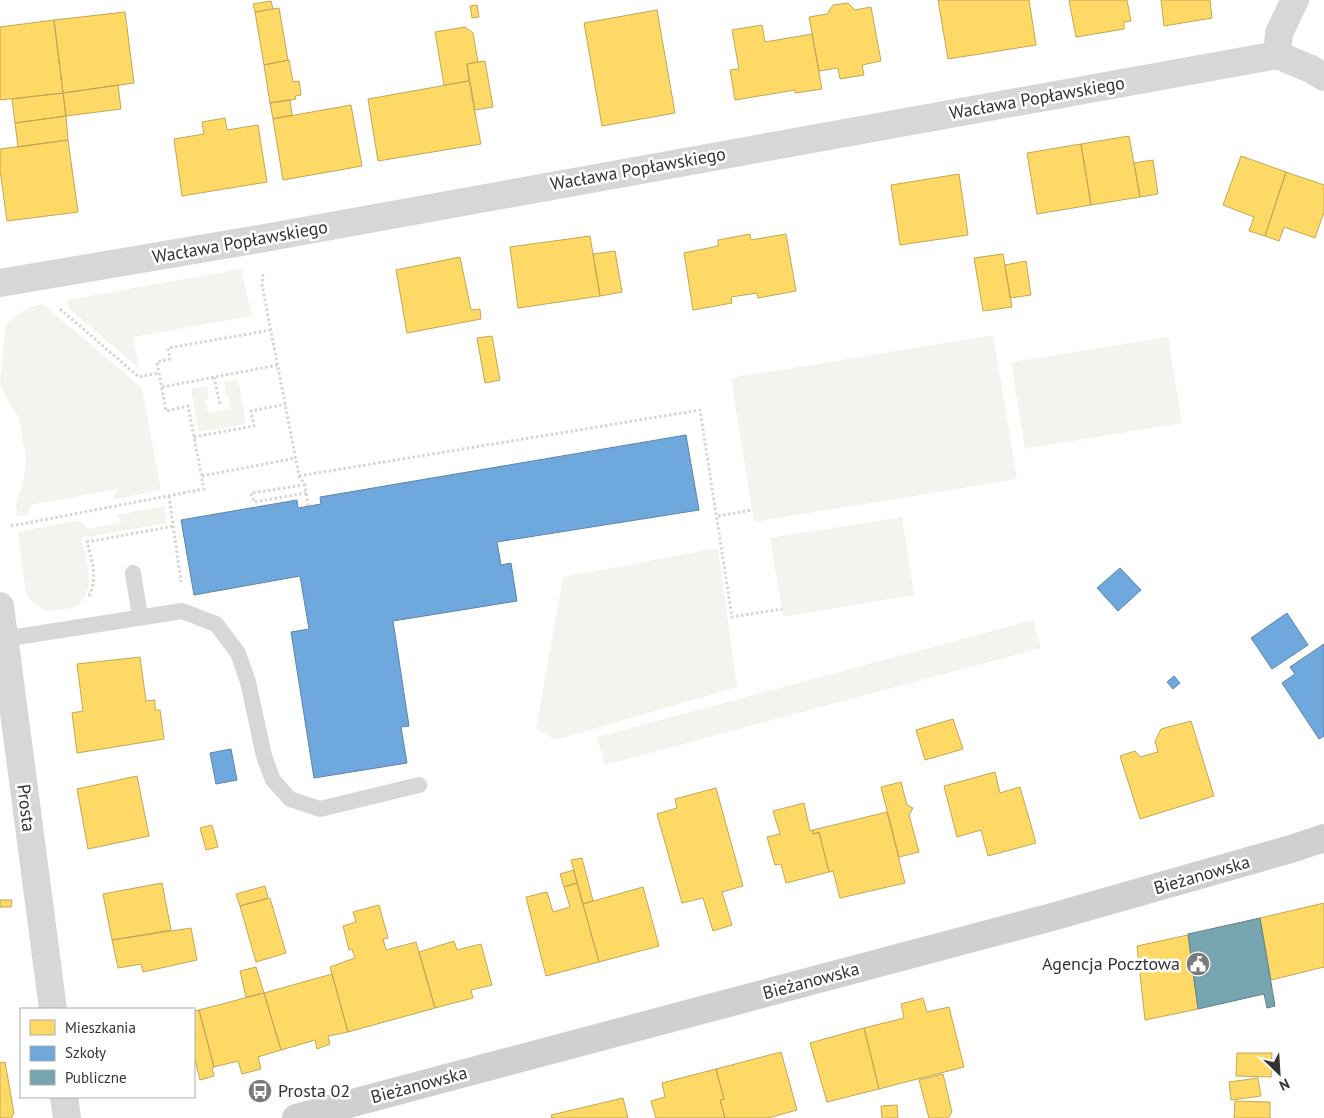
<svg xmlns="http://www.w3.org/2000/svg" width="1324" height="1118" font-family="'PT Sans',sans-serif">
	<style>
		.green { fill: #f1f5ed }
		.homes { fill: #ffd966; stroke: #c2a757 }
		.schools { fill: #6fa8dc; stroke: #5d85a9 }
		.public { fill: #76a5af; stroke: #62838a }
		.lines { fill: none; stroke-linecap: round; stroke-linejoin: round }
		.path { stroke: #d6d6d6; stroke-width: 3; stroke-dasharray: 2.5 2.5; stroke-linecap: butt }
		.lane { stroke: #d7d7d7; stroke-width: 16 }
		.street { stroke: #d7d7d7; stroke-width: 28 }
		.secondary { stroke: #d0d0d0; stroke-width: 28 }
		.labels { text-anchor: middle; stroke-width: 5; stroke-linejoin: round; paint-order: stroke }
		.street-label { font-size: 18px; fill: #333; stroke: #fff }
		.poi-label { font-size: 18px; fill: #333; stroke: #fff; text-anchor: end }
	</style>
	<rect width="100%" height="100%" fill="#fff"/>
	<path class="green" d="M241 269 252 316 133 337 139 368 69 309 67 300Z
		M43 304 142 388 161 490 113 500 117 489 31 505 28 515 17 516 16 504 23 483 26 458 19 419 5 396 0 382 6 324C18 313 27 307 43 304Z
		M993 335 1017 479 754 522 731 378Z
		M1168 337 1182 423 1025 449 1011 362Z
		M238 379 246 424 199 432 191 389 207 386 209 399 205 400 208 413 231 409 229 396 226 397 224 382Z
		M165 506 167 523 82 538C86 559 100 599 70 608 62 610 54 610 46 611L30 600 26 593 18 532 80 520 88 529 122 522 116 515Z
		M902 517 914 595 783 617 770 538Z
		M718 548 737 687 556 740 536 729 563 577Z
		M1033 620 1041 648 605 765 597 737Z"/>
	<path class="homes" d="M938 0H1029L1036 45 948 59Z
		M1069 0H1127L1131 21 1124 22V29L1076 37Z
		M1161 0H1210L1212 18 1164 26Z
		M271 1 273 9 255 12 253 4Z
		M848 3 855 10 871 7 881 61 862 65 864 75 840 79 838 68 819 71 809 17 827 14 833 5Z
		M477 5 479 17 472 18 470 6Z
		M279 8 288 60 264 65 255 12Z
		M657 10 675 113 602 126 584 23Z
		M125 12 134 83 63 93 54 20Z
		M54 20 63 93 0 100V27Z
		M762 25 765 42 812 34 822 89 795 93V90L735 100 730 70 739 69 732 30Z
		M465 27 473 33 478 62 467 64 469 81 444 85 435 32Z
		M289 60 293 82 299 81 301 95 295 96 296 99 270 103 264 65Z
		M485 61 493 107 475 110 467 64Z
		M469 81 481 144 378 161 368 99Z
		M118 85 121 109 66 116 63 93Z
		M63 93 66 116 15 123 12 99Z
		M290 100 292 115 273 119 270 103Z
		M351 105 362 166 283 180 273 119Z
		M66 116 68 140 18 147 15 123Z
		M225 118 227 130 258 125 267 182 182 196 174 139 204 134 202 122Z
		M1129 136 1140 197 1091 205 1081 144Z
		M68 140 78 212 7 221 0 170V149Z
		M1081 144 1091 205 1037 214 1027 153Z
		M1241 156 1286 172 1265 236 1249 231 1254 217 1223 205Z
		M1153 160 1158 194 1140 197 1134 163Z
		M1286 172 1324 185V212L1315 238 1284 227 1279 241 1265 236Z
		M959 174 968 235 900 245 891 185Z
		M750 234 751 240 786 234 796 291 758 298 757 293 731 297 732 303 693 310 684 253 718 246V240Z
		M590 236 600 296 518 308 510 247Z
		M615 251 622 292 600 296 593 254Z
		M1003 254 1012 307 983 311 974 258Z
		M460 257 471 310 480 309 481 319 407 333 396 270Z
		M1026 261 1031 295 1010 298 1005 265Z
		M492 336 500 380 485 383 477 338Z
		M140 657 146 701 155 700V710H160L164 739 77 753 72 713 83 711 77 664Z
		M953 719 963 749 925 760 916 730Z
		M1191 721 1214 796 1140 819 1120 756 1135 751 1140 757 1158 752 1155 741 1161 729Z
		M995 772 1000 793 1020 787 1036 843 988 856 981 830 957 837 944 786Z
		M137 776 149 836 88 849 77 789Z
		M901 782 907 805 913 808 909 815 919 852 899 857 881 787Z
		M716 788 743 886 722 892 732 925 713 931 703 898 682 903 657 814 677 808 675 799Z
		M804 803 810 831 813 830V834L819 833 829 872 786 883 781 864 775 865 767 837 780 834 773 811Z
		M887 812 905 883 840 898 833 871 829 872 819 832 813 834V830Z
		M212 825 218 847 206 850 200 828Z
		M582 858 593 901 583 904 571 860Z
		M574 870 577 883 564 887 560 874Z
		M162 883 171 930 112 940 103 894Z
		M577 883 599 962 546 976 526 897 547 892 553 912 570 907 564 887Z
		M265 886 268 898 240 906 236 894Z
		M643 887 659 946 599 962 583 904Z
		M270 898 286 953 256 962 240 906Z
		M0 900H12L11 907H0Z
		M1324 903V967L1271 980 1260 918Z
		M379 905 388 938 383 939 386 950 416 942 435 1008 348 1032 330 967 355 958 352 949 349 950 343 926 356 922 353 912Z
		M191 928 197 960 143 972 141 964 118 968 112 940Z
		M1188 935 1198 1009 1145 1020 1137 946Z
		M454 941 457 950 481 944 492 985 471 990 473 998 435 1008 419 952Z
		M256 967 264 993 246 997 240 971Z
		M332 974 348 1032 328 1036 330 1044 317 1049 315 1040 281 1050 264 993Z
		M264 993 281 1050 258 1057 261 1069 242 1074 238 1061 214 1067 199 1010Z
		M923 998 927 1012 949 1007 964 1067 879 1089 864 1028 904 1018 901 1004Z
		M199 1010 214 1067 212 1068 214 1076 200 1080 194 1056V1011Z
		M864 1028 879 1089 827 1102 810 1043Z
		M781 1052 797 1110 768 1118H725L720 1100 724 1099 716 1069Z
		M1237 1053H1272L1271 1077 1236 1076Z
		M5 1062 14 1113 11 1118H0V1063Z
		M716 1069 724 1099 720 1100 725 1118H656L651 1101 665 1097 662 1083Z
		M943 1074 952 1112 948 1118H929L919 1080Z
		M1258 1078 1261 1096 1231 1100 1229 1082Z
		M623 1098 628 1118H552L551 1115Z
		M1235 1101 1270 1102V1118H1234Z
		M897 1105 898 1118H882L881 1106Z"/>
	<path class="schools" d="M686 435 699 510 497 542 501 565 511 563 517 601 393 621 409 726 401 727 407 763 314 778 291 632 309 629 300 576 194 595 181 520 297 500 298 508 321 504 320 497Z
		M1120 568 1141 590 1118 611 1097 588Z
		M1287 613 1308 645 1272 669 1251 638Z
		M1324 644V736L1319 739 1282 683 1295 674 1290 667Z
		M1174 676 1180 683 1173 689 1167 682Z
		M231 749 237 780 216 784 210 753Z"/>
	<path class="public" d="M1260 918 1275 1006 1267 1008 1264 994 1198 1009 1188 934Z"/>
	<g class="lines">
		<path class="path" d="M263 274 262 285 299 476 305 485 308 506
			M60 309 139 377 159 373
			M214 377 220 404
			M162 387 278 365
			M194 437 254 426 251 411 286 404
			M202 476 296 458
			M299 476 700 410 732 617 782 609
			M305 485 251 493 254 502 306 493
			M169 496 181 582
			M718 516 752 510
			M11 526 204 489 188 406 166 411 157 362 170 359 168 348 271 330
			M89 596C98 577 92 561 87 542L174 526"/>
		<path class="lane" d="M133 573 140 617
			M4 639 182 611 216 624 238 653 248 682 264 756 273 780 290 799 320 809 419 785"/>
		<path class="street" d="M1277 55 1279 33 1295 0
			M1277 55 1311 69 1324 77
			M0 283 259 239 1277 55
			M0 606 53 1009
			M64 1097 67 1118"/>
		<path class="secondary" d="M296 1118 1052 917 1291 849 1324 838"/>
	</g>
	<defs>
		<g id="civic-disc" transform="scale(1.25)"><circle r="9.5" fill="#7a7a7a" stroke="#fff"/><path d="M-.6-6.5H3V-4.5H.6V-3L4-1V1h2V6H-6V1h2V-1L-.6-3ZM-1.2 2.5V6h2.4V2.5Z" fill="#fff"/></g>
		<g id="bus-disc" transform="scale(1.25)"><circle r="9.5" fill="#7a7a7a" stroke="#fff"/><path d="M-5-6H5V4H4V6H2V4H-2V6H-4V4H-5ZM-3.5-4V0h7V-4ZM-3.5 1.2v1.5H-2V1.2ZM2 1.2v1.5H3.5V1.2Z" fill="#fff"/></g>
	</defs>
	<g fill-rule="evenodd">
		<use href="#civic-disc" x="1198" y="964"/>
		<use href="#bus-disc" x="260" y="1091"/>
	</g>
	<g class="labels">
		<g class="street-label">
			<text transform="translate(1037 98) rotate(-10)" y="6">Wacława Popławskiego</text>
			<text transform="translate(638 169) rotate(-10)" y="6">Wacława Popławskiego</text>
			<text transform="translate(240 242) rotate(-10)" y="6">Wacława Popławskiego</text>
			<text transform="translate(26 808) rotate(83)" y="6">Prosta</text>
			<text transform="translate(1202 875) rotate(-16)" y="6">Bieżanowska</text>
			<text transform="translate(811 981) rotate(-15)" y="6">Bieżanowska</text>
			<text transform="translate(419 1085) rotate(-15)" y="6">Bieżanowska</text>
		</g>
		<g class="poi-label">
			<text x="1180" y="970">Agencja Pocztowa</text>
			<text x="278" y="1097" text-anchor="start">Prosta 02</text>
		</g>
	</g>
	<rect x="20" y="1008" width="175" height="90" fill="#ffffff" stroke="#adadad"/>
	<rect x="30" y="1020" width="25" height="15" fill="#ffd966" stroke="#adadad"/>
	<text x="65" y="1033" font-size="15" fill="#333333">Mieszkania</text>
	<rect x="30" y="1046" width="25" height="15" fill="#6fa8dc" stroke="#adadad"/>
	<text x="65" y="1058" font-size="15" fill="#333333">Szkoły</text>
	<rect x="30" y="1070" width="25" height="15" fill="#76a5af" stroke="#adadad"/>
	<text x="65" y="1083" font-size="15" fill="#333333">Publiczne</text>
	<g transform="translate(1279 1073) rotate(155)" stroke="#ffffff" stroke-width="4" paint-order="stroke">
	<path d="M0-4L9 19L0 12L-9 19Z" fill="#333333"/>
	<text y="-8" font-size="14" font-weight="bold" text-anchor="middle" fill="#333333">N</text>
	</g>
</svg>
